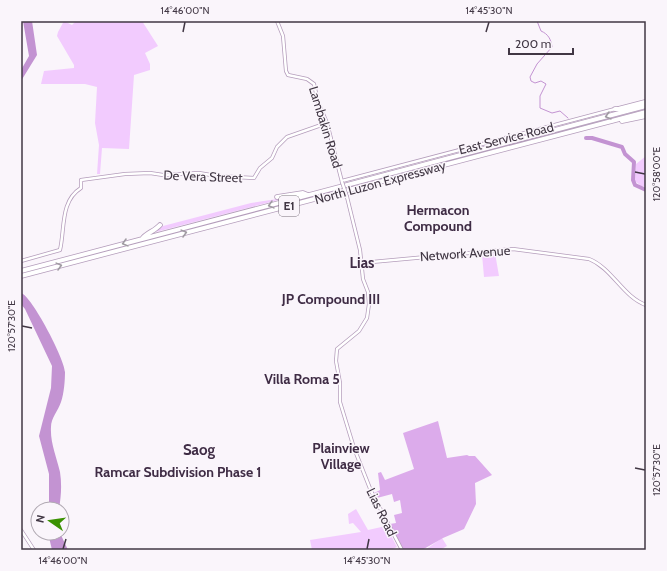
<svg xmlns="http://www.w3.org/2000/svg" width="667" height="571" font-family="Cabin,sans-serif">
	<style>
		.green { fill: #f2cbfe }
		.forest { fill: #dcabeb }
		.water { fill: #c393d2 }
		.lines { fill: none; stroke-linecap: round; stroke-linejoin: round }
		.stream { stroke: #c393d2; stroke-width: 1 }
		.river { stroke: #c393d2; stroke-width: 4 }
		.tertiary-casing { stroke: #b49dbb; stroke-width: 4 }
		.secondary-casing { stroke: #b49dbb; stroke-width: 4 }
		.motorway-casing { stroke: #b49dbb; stroke-width: 5.5 }
		.tertiary { stroke: #fff; stroke-width: 2.5 }
		.secondary { stroke: #fff; stroke-width: 2.5 }
		.motorway { stroke: #fff; stroke-width: 4 }
		.secondary-bridge-casing { stroke: #b49dbb; stroke-width: 4; stroke-linecap: butt }
		.secondary-bridge { stroke: #fff; stroke-width: 2.5 }
		.oneway { stroke: #a09ba2 }
		.ticks { fill: none; stroke: #413744; stroke-width: 1.5 }
		.labels { text-anchor: middle; stroke-width: 3; stroke-linejoin: round; paint-order: stroke }
		.shield { fill: #faf5fb; stroke: #78707b; stroke-width: 1 }
		.shield-label { font-size: 12px; font-weight: bold; fill: #413744 }
		.street-label { font-size: 13px; fill: #413744; stroke: #faf5fb }
		.neighbourhood-label { font-size: 14px; font-weight: bold; fill: #3f2c45; stroke: #faf5fb }
		.quarter-label { font-size: 15px; font-weight: bold; fill: #3f2c45; stroke: #faf5fb }
		.neatline { fill: none; stroke: #413744; stroke-width: 1.5 }
		.ticks-label { font-size: 10px; text-anchor: middle; fill: #413744 }
	</style>
	<rect width="100%" height="100%" fill="#faf5fb"/>
	<path class="green" d="M64 21 72 25 76 21H142L158 46 145 53 150 64V70L134 75 129 149 102 148 100 174H97L99 145 95 123 97 87 85 84H41L44 71 74 68V65L57 36 58 32Z
		M646 156V187L641 186 635 181 636 164Z
		M277 199H282L156 232 163 226 251 203Z
		M495 253 499 276 484 277 482 254Z
		M356 509 368 530 386 526 397 547 390 550H312L310 540 361 532 353 523 349 524 348 514Z
		M442 538 447 546 440 550H425Z"/>
	<path class="forest" d="M438 421 447 458 467 455 469 456H475L492 475 475 483 476 504 464 529 443 538 422 550H404L390 524 396 523 394 515 402 513 400 500 394 502 392 494 377 498 374 493 380 490 378 473 381 472 385 480 414 469 403 433Z"/>
	<path class="water" d="M23 21H32L37 55 21 81V70L29 56Z
		M21 293C32 296 65 360 65 372 65 380 64 394 61 402 58 411 51 418 51 427 50 443 57 458 60 472 62 485 61 497 59 509H49V474L39 436 51 388 52 366 25 309 21 304Z
		M48 533H60L68 550H52Z"/>
	<g class="lines">
		<path class="stream" d="M537 21 541 31C548 34 551 39 552 47L537 64 530 77 531 81 535 83 541 81 546 84 540 96V108L552 113 560 111 568 118"/>
		<path class="river" d="M586 138H592L622 147 625 154 634 162 633 180 635 185 646 190"/>
		<g class="tertiary-casing">
			<path id="tertiary" d="M21 261 60 250C65 229 60 201 81 188V180L125 174 150 173 163 175 199 173 217 176 254 178 260 168 272 158 277 147 287 137 327 123
				M361 263 513 249 589 259C612 268 623 297 646 305"/>
		</g>
		<g class="secondary-casing">
			<path id="secondary" d="M277 21 283 36 286 71 288 75 307 79 314 84 318 102 327 123 342 182
				M619 108 646 101
				M342 181 615 109
				M347 197 360 250 363 279 368 292 369 304 367 318 359 331 337 349 336 361 340 383V402L354 448 371 491 402 550
				M21 530 34 550"/>
		</g>
		<g class="motorway-casing">
			<path id="motorway" d="M615 109H623L646 103
				M622 121 646 116
				M277 197 303 193 308 195
				M142 239C146 233 155 231 160 225
				M21 271 646 106
				M21 276 646 112"/>
		</g>
		<use href="#tertiary" class="tertiary"/>
		<use href="#secondary" class="secondary"/>
		<use href="#motorway" class="motorway"/>
		<g class="secondary-bridge-casing">
			<path id="secondary-bridge" d="M342 182 347 197"/>
		</g>
		<use href="#secondary-bridge" class="secondary-bridge"/>
	</g>
	<defs><path id="oneway-chevron" d="M-2-3.5L2.5 0L-2 3.5" fill="none" stroke-width="1.6" stroke-linecap="round" stroke-linejoin="round"/></defs>
	<g class="oneway">
		<use href="#oneway-chevron" transform="translate(608 116) rotate(165)"/>
		<use href="#oneway-chevron" transform="translate(271 205) rotate(165)"/>
		<use href="#oneway-chevron" transform="translate(184 233) rotate(-15)"/>
		<use href="#oneway-chevron" transform="translate(125 243) rotate(165)"/>
		<use href="#oneway-chevron" transform="translate(59 266) rotate(-15)"/>
	</g>
	<path class="ticks" d="M183 32 185 22M486 32 489 22M635 172 645 174M22 326 32 328M635 468 645 470M63 549 66 539M367 549 369 539"/>
	<g class="labels">
		<rect class="shield" x="279" y="196" width="20" height="20" rx="3"/>
		<g class="shield-label">
			<text x="289" y="210">E1</text>
		</g>
		<g class="street-label">
			<text transform="translate(326 127) rotate(73)" y="5">Lambakin Road</text>
			<text transform="translate(506 138) rotate(-14)" y="5">East Service Road</text>
			<text transform="translate(203 176) rotate(2)" y="5">De Vera Street</text>
			<text transform="translate(380 182) rotate(-15)" y="5">North Luzon Expressway</text>
			<text transform="translate(465 253) rotate(-4)" y="5">Network Avenue</text>
			<text transform="translate(382 512) rotate(64)" y="5">Lias Road</text>
		</g>
		<g class="neighbourhood-label">
			<text x="438" y="215">Hermacon<tspan x="438" dy="16">Compound</tspan></text>
			<text x="331" y="304">JP Compound III</text>
			<text x="302" y="384">Villa Roma 5</text>
			<text x="341" y="453">Plainview<tspan x="341" dy="16">Village</tspan></text>
			<text x="178" y="477">Ramcar Subdivision Phase 1</text>
		</g>
		<g class="quarter-label">
			<text x="362" y="268">Lias</text>
			<text x="199" y="455">Saog</text>
		</g>
	</g>
	<rect width="667" height="571" fill="none" stroke="#faf5fb" stroke-width="44"/>
	<g transform="translate(50 521) rotate(283)"><circle r="19" fill="#faf5fb" stroke="#b0a9b2"/>
	<path d="M0-3L7 15L0 10L-7 15Z" fill="#3b9202"/>
	<text y="-6" font-size="11" font-weight="bold" text-anchor="middle" fill="#413744">N</text>
	</g>
	<path d="M509 48v6h64v-6" fill="none" stroke="#413744" stroke-width="2"/>
	<text x="515" y="48" font-size="12" fill="#413744" stroke="#faf5fb" stroke-width="3" paint-order="stroke">200 m</text>
	<rect x="22" y="22" width="623" height="527" class="neatline"/>
	<g class="ticks-label">
		<text x="185" y="14">14°46'00"N</text>
		<text x="489" y="14">14°45'30"N</text>
		<text transform="translate(656 174) rotate(-90)" y="4">120°58'00"E</text>
		<text transform="translate(11 326) rotate(-90)" y="4">120°57'30"E</text>
		<text transform="translate(656 470) rotate(-90)" y="4">120°57'30"E</text>
		<text x="63" y="564">14°46'00"N</text>
		<text x="367" y="564">14°45'30"N</text>
	</g>
</svg>
